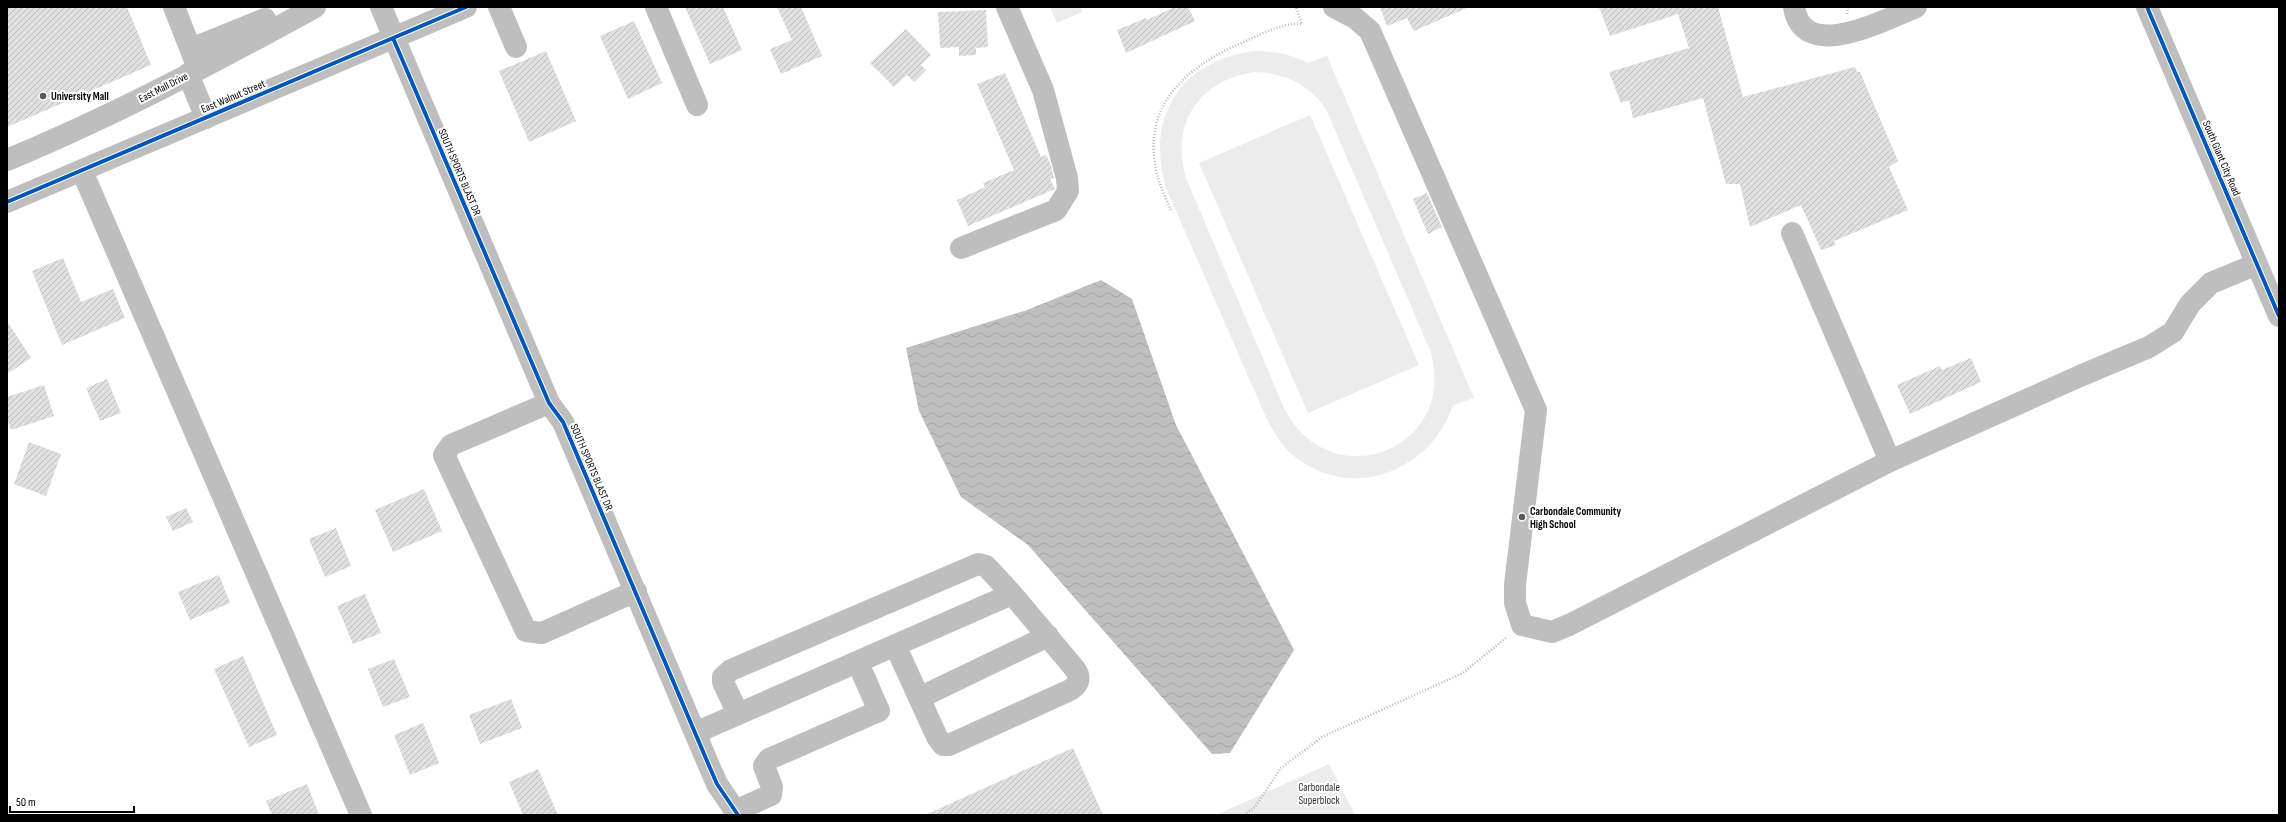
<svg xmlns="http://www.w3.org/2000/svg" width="2286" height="822" font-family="'Sofia Sans Condensed',sans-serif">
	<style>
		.green { fill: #ececec; fill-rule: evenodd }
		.water { fill: url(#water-waves) }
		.building { fill: url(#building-hatch) }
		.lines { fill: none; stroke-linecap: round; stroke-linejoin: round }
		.path { stroke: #b9b9b9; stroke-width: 2.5; stroke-dasharray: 1 2; stroke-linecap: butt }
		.minor { stroke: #bebebe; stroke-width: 22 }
		.cycleway-casing { stroke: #fff; stroke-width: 6 }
		.cycleway { stroke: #0057b8; stroke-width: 4 }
		.poi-dot { fill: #595959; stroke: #fff; stroke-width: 1.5 }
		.labels { text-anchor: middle; stroke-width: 4; stroke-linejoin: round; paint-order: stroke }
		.street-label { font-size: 11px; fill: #000; stroke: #fff }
		.poi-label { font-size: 11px; font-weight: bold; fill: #000; stroke: #fff; text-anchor: start }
		.park-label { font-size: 11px; fill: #333; stroke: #fff }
	</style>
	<defs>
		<pattern id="water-waves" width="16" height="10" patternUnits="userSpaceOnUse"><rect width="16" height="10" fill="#bfbfbf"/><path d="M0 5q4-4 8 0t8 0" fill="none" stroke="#a2a2a2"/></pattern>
		<pattern id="building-hatch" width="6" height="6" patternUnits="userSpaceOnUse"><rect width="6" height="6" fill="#dfdfdf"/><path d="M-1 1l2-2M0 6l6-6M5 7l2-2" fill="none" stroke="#bebebe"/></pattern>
	</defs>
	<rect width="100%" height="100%" fill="#fff"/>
	<path class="green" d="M1050 7H1080L1082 12 1057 23Z
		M1255 51C1274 51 1291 54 1308 63L1327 56 1474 398 1453 405C1431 471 1353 502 1295 457 1281 446 1273 431 1265 415L1166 188C1145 117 1181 60 1255 51ZM1255 72C1285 73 1306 83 1325 107L1430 350C1460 449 1331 500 1284 408L1186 178C1170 123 1199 80 1255 72Z
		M1310 115 1419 365 1308 413 1199 163Z
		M1329 764 1355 815H1216Z"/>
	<path class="water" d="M1101 280 1132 299 1176 425 1294 650 1230 753 1212 754 1028 545 961 497 919 411 906 348 1027 310Z"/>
	<path class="building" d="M7 7H127L151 65 7 127Z
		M685 7H723L742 50 710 64Z
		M777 7H801L822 56 781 74 770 49 792 40Z
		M1175 7H1188L1195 21 1126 53 1117 30 1146 18 1147 20Z
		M1380 7H1469L1414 31 1407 18 1387 26Z
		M1599 7H1718L1743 97 1855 67 1857 72H1860L1898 161 1889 167 1908 210 1834 241 1836 245 1821 250 1801 205 1750 227 1740 184H1726L1703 98 1633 118 1629 100 1621 103 1609 72 1689 48 1678 14 1610 36Z
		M986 10 988 47 976 48V55L959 56V47L940 48 938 12Z
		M634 21 662 83 628 99 600 36Z
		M906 29 931 55 921 65 926 70 914 82 907 75 894 87 870 63Z
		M546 51 576 121 529 142 499 71Z
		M1005 73 1041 157 1046 155 1051 166 1054 178 1050 179 1055 189 968 226 957 200 985 187 983 183 1014 170 977 84Z
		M1427 193 1442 227 1428 234 1413 199Z
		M63 258 81 302 113 289 125 318 62 345 32 271Z
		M7 321 31 358 7 374Z
		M1971 358 1981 382 1910 414 1897 385 1940 366 1942 370Z
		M107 379 121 413 100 421 86 388Z
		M44 385 54 416 11 430 7 418V397Z
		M29 442 61 454 46 496 14 484Z
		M424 489 442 531 393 552 375 510Z
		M186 508 193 522 173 531 166 517Z
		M336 528 351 566 325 577 309 539Z
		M219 575 230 603 190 620 178 592Z
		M365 594 381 633 353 644 337 606Z
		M243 656 277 735 249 747 214 669Z
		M394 659 410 697 383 707 368 669Z
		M511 699 522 728 480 744 469 715Z
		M423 723 439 763 410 775 394 735Z
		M1073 748 1103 815H925Z
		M538 769 558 815H523L509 782Z
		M307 784 319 815H272L266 801Z"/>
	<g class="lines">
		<path class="path" d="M1847 14 1848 7
			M1171 210C1166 199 1160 186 1157 174 1141 106 1184 69 1239 44 1260 35 1279 23 1302 24L1296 7
			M1244 815 1255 807 1281 768 1322 737 1463 673 1507 637"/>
		<path class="minor" d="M174 7 196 63
			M381 7 549 403 563 422 710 768 717 784 738 815
			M499 7 516 47
			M656 7 697 105
			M1334 7 1355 18 1370 31 1536 410 1515 585V603L1522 625 1552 632 1569 625 1890 461
			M1794 7C1803 64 1884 20 1916 7
			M2147 7 2279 316
			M191 49 265 19
			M188 74 206 118
			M7 160C113 116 215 62 315 7
			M82 171 361 815
			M7 202 466 7
			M1792 233 1890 461 2080 376 2149 347 2173 332 2190 304 2211 283 2257 264
			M961 248 1056 210 1068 191 1067 178 1043 90 1007 7
			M549 403 451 445 444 455 526 631 542 633 636 591
			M919 698 1048 636
			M738 714 723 682V677L731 670 978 564 986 566 1012 594
			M695 733 1012 594 1075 669C1082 679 1078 686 1068 691L949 745H943L937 737 896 647
			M735 811 771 795 772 787 764 766 769 759 879 711 858 663"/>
		<g class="cycleway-casing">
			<path id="cycleway" d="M2147 7 2279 316
				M393 38 549 403 563 422 710 768 717 784 738 815
				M7 202 466 7"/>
		</g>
		<use href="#cycleway" class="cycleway"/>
	</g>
	<g class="poi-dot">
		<circle cx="43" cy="96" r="4"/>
		<circle cx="1522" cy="517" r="4"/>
	</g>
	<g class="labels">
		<g class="street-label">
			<text transform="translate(163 87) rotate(-27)" y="4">East Mall Drive</text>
			<text transform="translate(233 96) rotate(-23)" y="4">East Walnut Street</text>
			<text transform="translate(2222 158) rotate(67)" y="4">South Giant City Road</text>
			<text transform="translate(460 172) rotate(67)" y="4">SOUTH SPORTS BLAST DR</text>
			<text transform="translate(592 467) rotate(67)" y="4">SOUTH SPORTS BLAST DR</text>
		</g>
		<g class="poi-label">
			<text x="51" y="100">University Mall</text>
			<text x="1530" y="515">Carbondale Community<tspan x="1530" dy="13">High School</tspan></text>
		</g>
		<g class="park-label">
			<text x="1319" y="791">Carbondale<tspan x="1319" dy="13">Superblock</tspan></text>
		</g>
	</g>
	<rect width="2286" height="822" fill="none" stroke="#000000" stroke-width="16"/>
	<path d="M10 806v6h124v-6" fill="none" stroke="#000000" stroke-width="2"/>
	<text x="16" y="806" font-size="12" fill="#000000" stroke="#ffffff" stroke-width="3" paint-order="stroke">50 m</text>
</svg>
